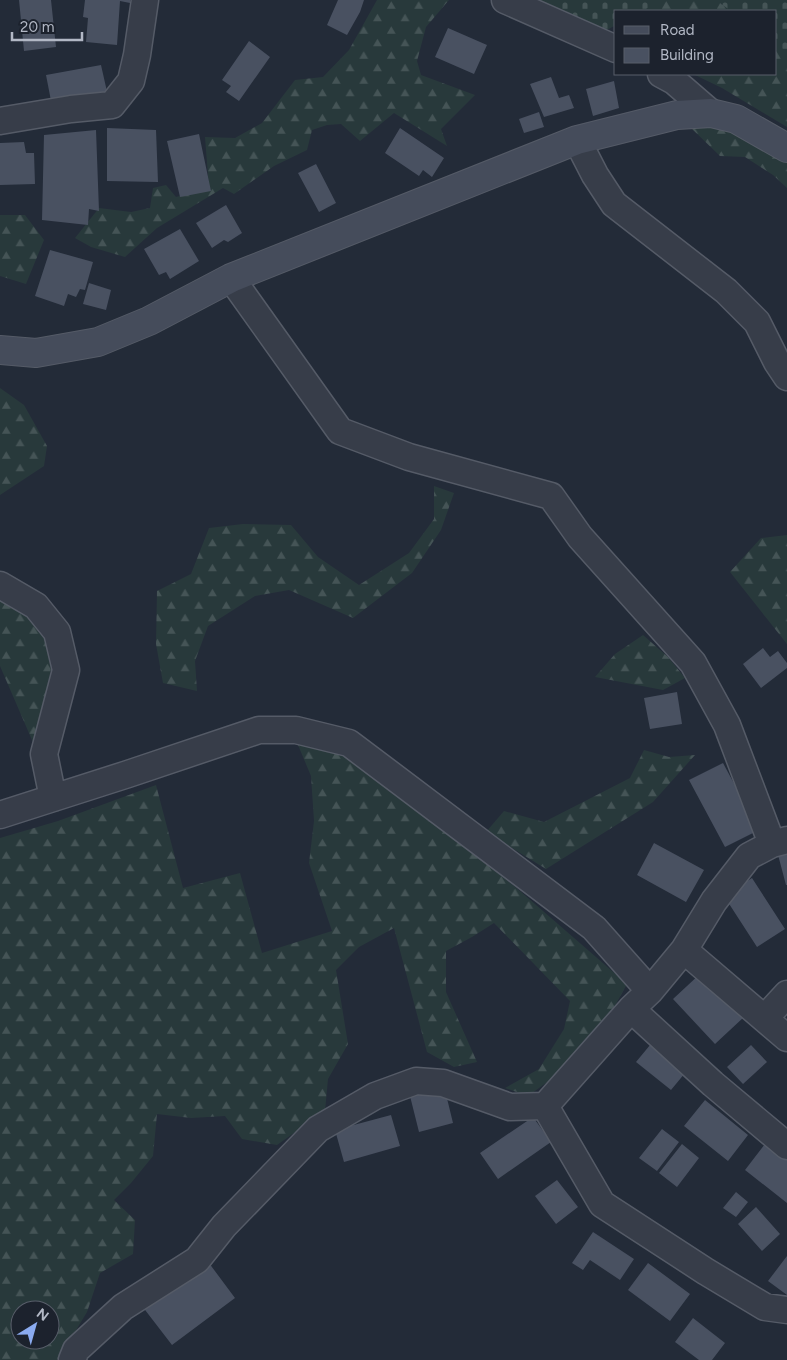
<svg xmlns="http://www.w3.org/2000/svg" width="787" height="1360" font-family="Figtree,sans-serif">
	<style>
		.forest { fill: url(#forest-firs); fill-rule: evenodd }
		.cemetery { fill: url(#cemetery-stones) }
		.building { fill: #495161 }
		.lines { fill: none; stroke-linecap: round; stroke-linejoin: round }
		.street-casing { stroke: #555b67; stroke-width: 29 }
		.secondary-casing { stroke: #555b67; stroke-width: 30 }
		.street { stroke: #373d49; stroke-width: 26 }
		.secondary { stroke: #454c5b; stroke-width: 28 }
	</style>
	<defs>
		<pattern id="forest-firs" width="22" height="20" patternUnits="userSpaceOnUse" patternTransform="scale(1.25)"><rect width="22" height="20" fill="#28393b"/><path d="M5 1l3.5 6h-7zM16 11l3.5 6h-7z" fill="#455456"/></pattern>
		<pattern id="cemetery-stones" width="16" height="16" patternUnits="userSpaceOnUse" patternTransform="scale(1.25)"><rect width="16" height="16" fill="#28393b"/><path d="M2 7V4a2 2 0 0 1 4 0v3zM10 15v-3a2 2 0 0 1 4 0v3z" fill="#455456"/></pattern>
	</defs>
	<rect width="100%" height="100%" fill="#232b38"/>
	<path class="forest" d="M377 0H449L426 27 417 61 421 75 475 95 441 129 447 146 394 113 360 141 341 124 327 125 312 130 307 150 274 166 234 194 223 188 157 228 125 257 91 247 75 238 99 208 131 212 150 208 153 188 166 185 176 197 209 188 205 137 235 138 262 123 295 80 323 77 349 50Z
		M642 0H720L721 4 739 11H633Z
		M776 18 787 21V127L722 88 693 74H776Z
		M690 127 732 129 787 159V188L773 175 745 157 720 156Z
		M0 215H25L44 240 26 284 0 276Z
		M0 388 24 405 47 446 44 466 0 495Z
		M434 486 454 493 441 530 412 573 353 618 289 590 255 596 208 626 195 661 197 691 163 683 156 644 157 591 191 574 209 528 243 524 291 525 318 557 359 585 409 553 434 519Z
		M787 535V644L730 572 761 538Z
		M0 597 36 620 53 659 35 747 0 666Z
		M643 635 668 657 685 678 663 690 595 677 615 654Z
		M298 745 343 753 418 809 520 891 627 984 611 1013 561 1072 528 1096 505 1088 539 1069 564 1029 570 1001 494 923 472 937 446 951V992L477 1062 454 1067 427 1052 394 928 359 947 336 970 348 1044 328 1079 325 1111 277 1145 242 1139 225 1116 191 1118 157 1114 153 1156 131 1183 114 1200 135 1220 133 1254 100 1273 87 1312 58 1360H0V838L58 821 156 785 183 888 240 873 262 953 332 931 309 863 314 821 311 776ZM20 1310H50V1340H20Z
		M644 750 669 757 695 755 653 802 546 869 486 832 504 811 544 822 630 778Z"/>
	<path class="cemetery" d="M532 0H663L642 11H616V25L605 31Z
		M716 0H787V52L776 44V11H731Z"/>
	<path class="building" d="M19 0H51L56 47 24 51Z
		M85 0H130V3L120 1 117 45 86 42 88 18 83 17Z
		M338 0H364L360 12 347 35 327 25Z
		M448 28 487 45 474 74 435 57Z
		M249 41 270 57 239 101 226 92 231 86 222 80Z
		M101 65 108 96 52 106 46 75Z
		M551 77 559 98 569 95 574 108 544 117 530 84Z
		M614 81 619 108 593 116 586 89Z
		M539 112 544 127 524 133 519 119Z
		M107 128 156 130 158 182 107 181Z
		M400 128 444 158 432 177 423 170 419 176 385 153Z
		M96 130 99 211 89 209 88 225 42 220 44 135Z
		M199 134 211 191 180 197 167 141Z
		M24 142 26 153H34L35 184 0 185V143Z
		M316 164 336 203 319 212 298 173Z
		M226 205 242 233 228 242 224 240 212 248 196 223Z
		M180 229 199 261 170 279 166 272 159 275 144 249Z
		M50 250 93 262 85 290 80 289 76 297 68 294 64 306 35 296Z
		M89 283 111 290 106 310 83 304Z
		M763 648 770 657 778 651 787 663V668L761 688 743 664Z
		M677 692 682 724 650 729 644 698Z
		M723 763 759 830 725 847 689 780Z
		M654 843 704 870 686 902 637 875Z
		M787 848V885H786L777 851Z
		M752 878 785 929 757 947 724 896Z
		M701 973 744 1017 715 1044 673 999Z
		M655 1039 690 1067 671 1090 636 1062Z
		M751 1045 767 1062 743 1084 727 1067Z
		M444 1086 453 1123 419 1132 410 1096Z
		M705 1100 748 1135 728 1161 684 1126Z
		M391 1115 400 1146 344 1162 335 1130Z
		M533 1117 551 1142 498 1179 480 1153Z
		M662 1129 679 1142 657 1171 639 1158Z
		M768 1140 787 1155V1203L745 1170Z
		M682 1144 699 1158 677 1187 659 1173Z
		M557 1180 578 1207 556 1224 535 1196Z
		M736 1192 748 1202 736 1217 723 1208Z
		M756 1207 780 1234 762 1251 738 1224Z
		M593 1232 634 1259 620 1280 590 1260 583 1270 572 1263Z
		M787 1256V1295L768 1281Z
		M206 1259 235 1298 172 1345 142 1306Z
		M648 1263 690 1294 670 1321 628 1290Z
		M693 1318 725 1343 712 1360H699L675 1342Z"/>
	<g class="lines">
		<g class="street-casing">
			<path id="street" d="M505 0 616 49
				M661 74 674 81 711 113
				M0 121 71 109 112 105 131 81 137 55 145 0
				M577 140 595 175 614 204 726 291 757 322 777 362 787 377
				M231 278 340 431 409 457 551 496 580 537 693 663 727 725 772 844
				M0 585 36 606 57 632 66 670 44 754 53 798
				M0 815 128 774 259 730H296L349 743 594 928 650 991
				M684 950 787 1038
				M631 1009 713 1084 787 1146
				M765 1018 787 994
				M545 1106 602 1204 705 1271 765 1307 787 1310
				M72 1360 76 1350 123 1307 197 1260 224 1226 318 1129 375 1096 416 1081 443 1083 510 1107 545 1106 631 1009 650 991 684 950 714 901 749 856 772 844 787 840"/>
		</g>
		<g class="secondary-casing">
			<path id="secondary" d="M0 350 36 353 98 342 149 321 231 278 577 140 677 115 711 113 736 119 787 148"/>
		</g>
		<use href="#street" class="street"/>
		<use href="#secondary" class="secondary"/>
	</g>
	<rect x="614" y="10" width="162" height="65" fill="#1c222d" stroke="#585e6a"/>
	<rect x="624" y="26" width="25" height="8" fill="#454c5b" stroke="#585e6a"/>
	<text x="660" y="35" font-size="15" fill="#b2b8c5">Road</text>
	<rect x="624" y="48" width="25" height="15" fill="#495161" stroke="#585e6a"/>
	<text x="660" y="60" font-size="15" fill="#b2b8c5">Building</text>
	<g transform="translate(35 1325) rotate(37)"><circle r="24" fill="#1c222d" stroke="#585e6a"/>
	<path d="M0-4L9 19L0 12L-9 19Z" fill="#8babf0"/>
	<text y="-8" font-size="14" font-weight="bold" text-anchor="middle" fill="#b2b8c5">N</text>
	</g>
	<path d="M12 32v8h70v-8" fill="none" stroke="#b2b8c5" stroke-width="2.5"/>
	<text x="20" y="32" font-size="15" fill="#b2b8c5" stroke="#1c222d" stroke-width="4" paint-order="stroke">20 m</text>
</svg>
